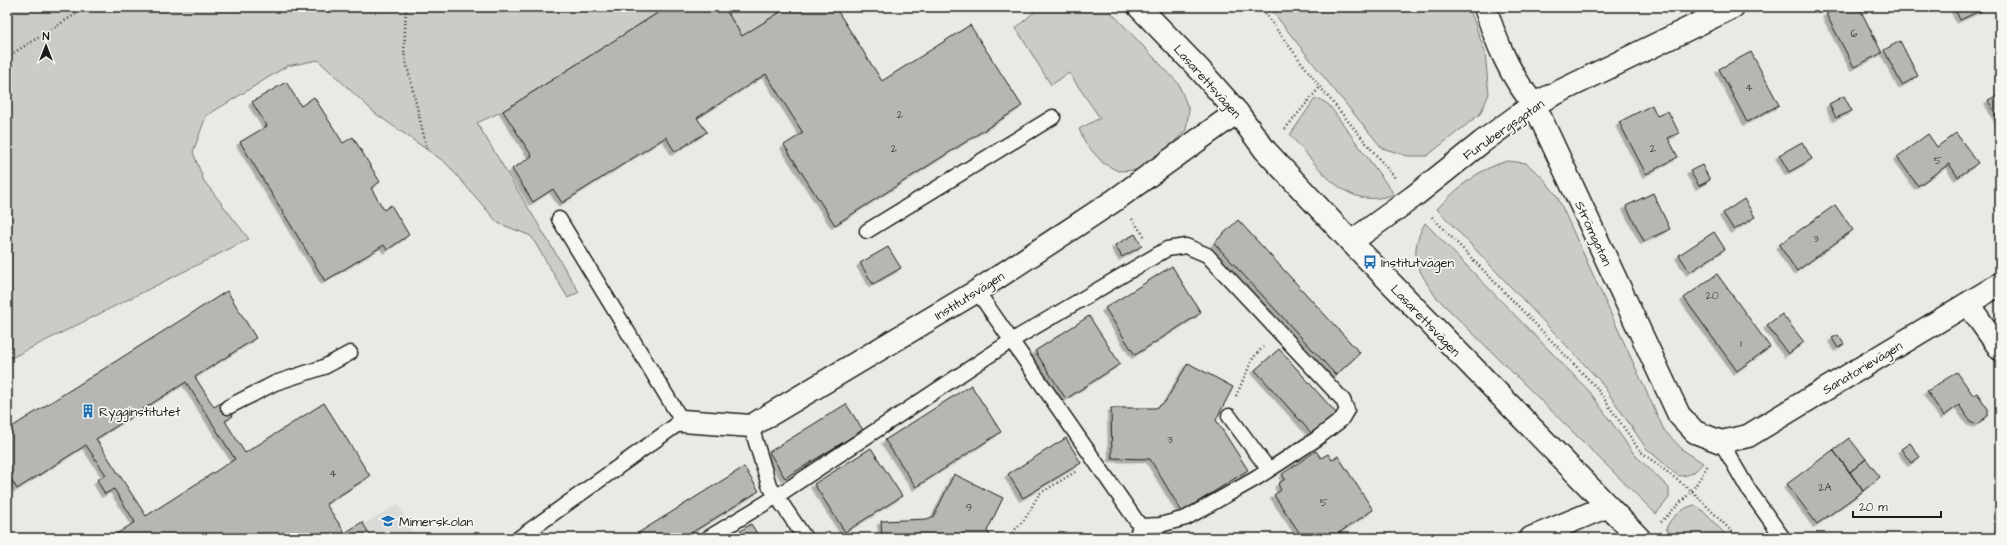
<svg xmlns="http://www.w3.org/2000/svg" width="2007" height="545" font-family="'Architects Daughter',sans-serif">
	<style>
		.built { fill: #dadad6 }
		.green { fill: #cbcbc7; stroke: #747472 }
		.building { fill: #b6b6b3; stroke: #1c1c1c; fill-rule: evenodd; filter: url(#shadow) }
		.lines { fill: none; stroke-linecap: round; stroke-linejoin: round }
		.service-casing { stroke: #1c1c1c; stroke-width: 17 }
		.minor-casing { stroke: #1c1c1c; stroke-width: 25 }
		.tertiary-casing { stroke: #1c1c1c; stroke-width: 25 }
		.path { stroke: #1c1c1c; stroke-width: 2.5; stroke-dasharray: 1 3; stroke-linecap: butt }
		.service { stroke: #f6f6f2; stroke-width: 14 }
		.minor { stroke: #f6f6f2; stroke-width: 22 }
		.tertiary { stroke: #f6f6f2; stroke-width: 22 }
		.labels { text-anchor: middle; stroke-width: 3.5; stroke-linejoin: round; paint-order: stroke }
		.number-label { font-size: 11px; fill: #424242 }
		.street-label { font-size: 13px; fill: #1c1c1c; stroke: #f6f6f2 }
		.poi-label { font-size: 13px; fill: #1c1c1c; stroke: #f6f6f2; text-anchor: start }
	</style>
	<defs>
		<filter id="shadow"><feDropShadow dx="-3.5" dy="3.5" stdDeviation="0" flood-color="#0004"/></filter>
	</defs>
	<rect width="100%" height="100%" fill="#e9e9e5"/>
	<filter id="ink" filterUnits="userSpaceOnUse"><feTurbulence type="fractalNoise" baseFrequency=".025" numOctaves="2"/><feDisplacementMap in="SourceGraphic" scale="8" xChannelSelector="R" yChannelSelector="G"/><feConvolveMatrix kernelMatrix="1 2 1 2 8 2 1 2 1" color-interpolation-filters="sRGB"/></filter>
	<g filter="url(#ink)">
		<path class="built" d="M398 504 415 538H341Z"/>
		<path class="green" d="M7 7H667L503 111 477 123 579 292 568 298 531 236 498 223 446 163 376 114 318 60 287 66 206 116 193 152 204 181 249 239 7 360Z
			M724 7H779L782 11 742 36Z
			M1032 7H1106L1178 83 1189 110 1186 130 1172 144 1141 170 1118 171 1103 163 1086 144 1079 129 1100 118 1069 73 1051 85 1016 28 1035 11Z
			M1269 7H1469L1485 52 1489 94 1480 114 1427 156H1408L1382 148 1327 81Z
			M1320 99 1329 105 1394 194C1346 213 1319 167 1290 135L1314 100Z
			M1507 161 1526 163 1543 178 1557 196 1664 430 1683 450 1703 463C1695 472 1691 476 1678 476L1646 448 1600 381 1437 209C1459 187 1476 170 1507 161Z
			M1425 223 1590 392 1634 454 1669 488V498L1656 514 1436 297C1418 270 1407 255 1425 223Z
			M1694 505 1701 509 1729 538H1676L1666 529C1669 518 1683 508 1694 505Z"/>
		<path class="building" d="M667 7H724L742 36 782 11 779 7H835L882 81 970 25 1022 106 835 225 784 145 803 133 766 74 697 118 707 132 675 152 666 137 562 203 553 189 533 202 512 169 532 156 503 111Z
			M1839 7H1859L1882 53 1854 67 1826 14Z
			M1954 7H1988L1960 20Z
			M1900 41 1918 76 1902 85 1884 50Z
			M1751 52 1779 105 1747 122 1719 69Z
			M286 82 301 106 314 97 343 143 353 137 380 182 371 188 384 210 391 205 409 235 387 250 384 245 325 281 240 142 267 126 252 102Z
			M2000 94V123L1988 100Z
			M1844 96 1852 111 1836 118 1829 104Z
			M1652 105 1657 116 1668 111 1679 133 1668 138 1678 157 1646 174 1619 122Z
			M1956 133 1978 163 1958 177 1949 164 1918 186 1897 157 1928 134 1937 147Z
			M1802 142 1812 159 1789 172 1779 155Z
			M1702 165 1710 180 1699 186 1690 171Z
			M1653 193 1670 229 1644 241 1626 206Z
			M1744 199 1755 217 1734 230 1723 213Z
			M1835 205 1853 230 1797 271 1779 245Z
			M1238 220 1360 353 1336 375 1214 243Z
			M1714 232 1725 249 1690 272 1679 255Z
			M1135 234 1142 246 1122 257 1115 245Z
			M888 247 901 268 873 284 860 263Z
			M1172 266 1201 313 1135 355 1105 308Z
			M1717 274 1770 347 1737 371 1684 298Z
			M227 291 256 338 195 377 214 407 224 401 233 416 225 421 245 453 324 403 370 476 326 504 345 533 362 522 372 538H283L280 533 272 538H110L135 522 114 489 105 494 97 480 106 475 86 445 17 489 10 477 7 479V430ZM186 382 235 459 146 516 96 439Z
			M1782 314 1804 342 1788 354 1767 325Z
			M1089 316 1120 364 1066 399 1035 351Z
			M1838 335 1844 344 1838 348 1832 338Z
			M1279 349 1337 414 1313 435 1255 370Z
			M1188 363 1233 387 1216 420 1248 470 1182 512 1150 459 1112 458 1111 408H1156L1165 402Z
			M1957 372 1973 395 1977 393 1988 409V416L1977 424 1970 421 1959 405 1944 416 1927 391Z
			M971 385 1001 432 916 487 885 440Z
			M846 404 863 430 785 478 769 452Z
			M1066 438 1081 463 1023 498 1008 474Z
			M1849 438 1866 459 1850 472 1833 450Z
			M1910 443 1920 457 1911 463 1901 449Z
			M871 448 902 496 845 532 814 484Z
			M1833 450 1863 491 1817 524 1787 484Z
			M1316 451 1321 458 1328 454 1332 460 1338 456 1373 510 1331 538H1303L1274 495 1281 490 1278 484 1285 479 1282 474Z
			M1866 459 1880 477 1863 491 1850 472Z
			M744 467 759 491 683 538H630Z
			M954 474 1003 498 987 531 992 538H882L881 521 927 519 934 516Z
			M751 524 760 538H730Z"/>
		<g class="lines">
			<g class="service-casing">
				<path id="service" d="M867 231 1053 117
					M977 291 1140 526 1136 538
					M228 407 275 383 324 367 350 353
					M1229 416 1269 470
					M751 426 769 485 805 538
					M1721 442 1748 489 1783 538
					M519 538 682 421 559 219
					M708 538 777 496 1011 341 1167 249 1186 246 1207 255 1343 400 1347 410 1341 420 1315 440 1255 479 1186 518 1160 525 1140 526"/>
			</g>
			<g class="minor-casing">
				<path id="minor" d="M1485 7C1496 41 1510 77 1534 104L1679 415 1695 432 1721 442 1748 436 2000 284
					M1351 242 1413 197 1482 142 1534 104 1733 7
					M1968 304 2000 349
					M682 421 751 426 977 291 1115 200 1237 112"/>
			</g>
			<g class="tertiary-casing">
				<path id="tertiary" d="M1139 7 1200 70 1237 112 1265 150 1351 242 1639 538
					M1531 538 1608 506"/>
			</g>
			<path class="path" d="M406 7 404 53 427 149
				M1260 7 1320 87 1395 178
				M1377 7H1407
				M7 57 87 7
				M1285 129 1320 87
				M1432 217 1596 387 1640 451 1692 491 1738 538
				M1132 219 1144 236
				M1236 396 1253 358 1263 347
				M1661 522 1692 491 1708 465
				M1007 538 1025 519 1039 494 1075 472"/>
			<use href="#service" class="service"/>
			<use href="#minor" class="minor"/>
			<use href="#tertiary" class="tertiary"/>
		</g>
	</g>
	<defs>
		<g id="bus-bare" transform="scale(1.08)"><path d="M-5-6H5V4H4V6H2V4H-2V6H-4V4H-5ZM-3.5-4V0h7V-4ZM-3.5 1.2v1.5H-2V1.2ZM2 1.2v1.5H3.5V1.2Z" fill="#1f6fb2" stroke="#f6f6f2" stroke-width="2.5" paint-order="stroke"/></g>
		<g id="building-bare" transform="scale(1.08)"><path d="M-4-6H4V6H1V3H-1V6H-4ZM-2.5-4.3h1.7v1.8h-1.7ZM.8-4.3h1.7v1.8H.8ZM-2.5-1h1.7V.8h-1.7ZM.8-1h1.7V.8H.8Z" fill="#1f6fb2" stroke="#f6f6f2" stroke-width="2.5" paint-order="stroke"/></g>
		<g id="school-bare" transform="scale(1.08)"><path d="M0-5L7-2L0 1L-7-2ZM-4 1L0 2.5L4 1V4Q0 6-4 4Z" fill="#1f6fb2" stroke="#f6f6f2" stroke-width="2.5" paint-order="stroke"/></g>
	</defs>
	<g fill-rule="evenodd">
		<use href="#bus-bare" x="1370" y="262"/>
		<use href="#building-bare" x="88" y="411"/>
		<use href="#school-bare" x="388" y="521"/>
	</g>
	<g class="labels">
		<g class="number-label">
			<text x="1854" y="37">6</text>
			<text x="1749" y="91">4</text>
			<text x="900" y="118">2</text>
			<text x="894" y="152">2</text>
			<text x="1653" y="152">2</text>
			<text x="1938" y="164">5</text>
			<text x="1816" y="242">3</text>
			<text x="1712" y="299">20</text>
			<text x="1741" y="347">1</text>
			<text x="1170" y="443">3</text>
			<text x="333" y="477">4</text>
			<text x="1825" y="491">2A</text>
			<text x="1324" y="506">5</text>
			<text x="969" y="511">9</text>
		</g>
		<g class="street-label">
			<text transform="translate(1208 81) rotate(48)" y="5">Lasarettsvägen</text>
			<text transform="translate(1503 129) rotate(-35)" y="5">Furubergsgatan</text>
			<text transform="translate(1594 233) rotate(65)" y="5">Strömgatan</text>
			<text transform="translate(969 295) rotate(-32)" y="5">Institutsvägen</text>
			<text transform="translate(1426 320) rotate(46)" y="5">Lasarettsvägen</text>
			<text transform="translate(1862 367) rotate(-31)" y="5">Sanatorievägen</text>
		</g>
		<g class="poi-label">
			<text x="1381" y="267">Institutvägen</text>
			<text x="99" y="416">Rygginstitutet</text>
			<text x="399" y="526">Mimerskolan</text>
		</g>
	</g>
	<rect width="2007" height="545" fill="none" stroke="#f6f6f2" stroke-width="24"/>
	<rect x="12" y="12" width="1983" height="521" fill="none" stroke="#1c1c1c" stroke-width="1.5" filter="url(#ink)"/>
	<g transform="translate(46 46)" stroke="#f6f6f2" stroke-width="3" paint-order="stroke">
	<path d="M0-3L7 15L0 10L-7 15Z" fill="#1c1c1c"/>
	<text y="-6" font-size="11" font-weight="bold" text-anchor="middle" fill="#1c1c1c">N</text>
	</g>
	<path d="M1853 511v6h88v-6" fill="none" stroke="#1c1c1c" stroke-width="2"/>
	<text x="1859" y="511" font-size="12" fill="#1c1c1c" stroke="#f6f6f2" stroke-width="3" paint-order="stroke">20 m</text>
</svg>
